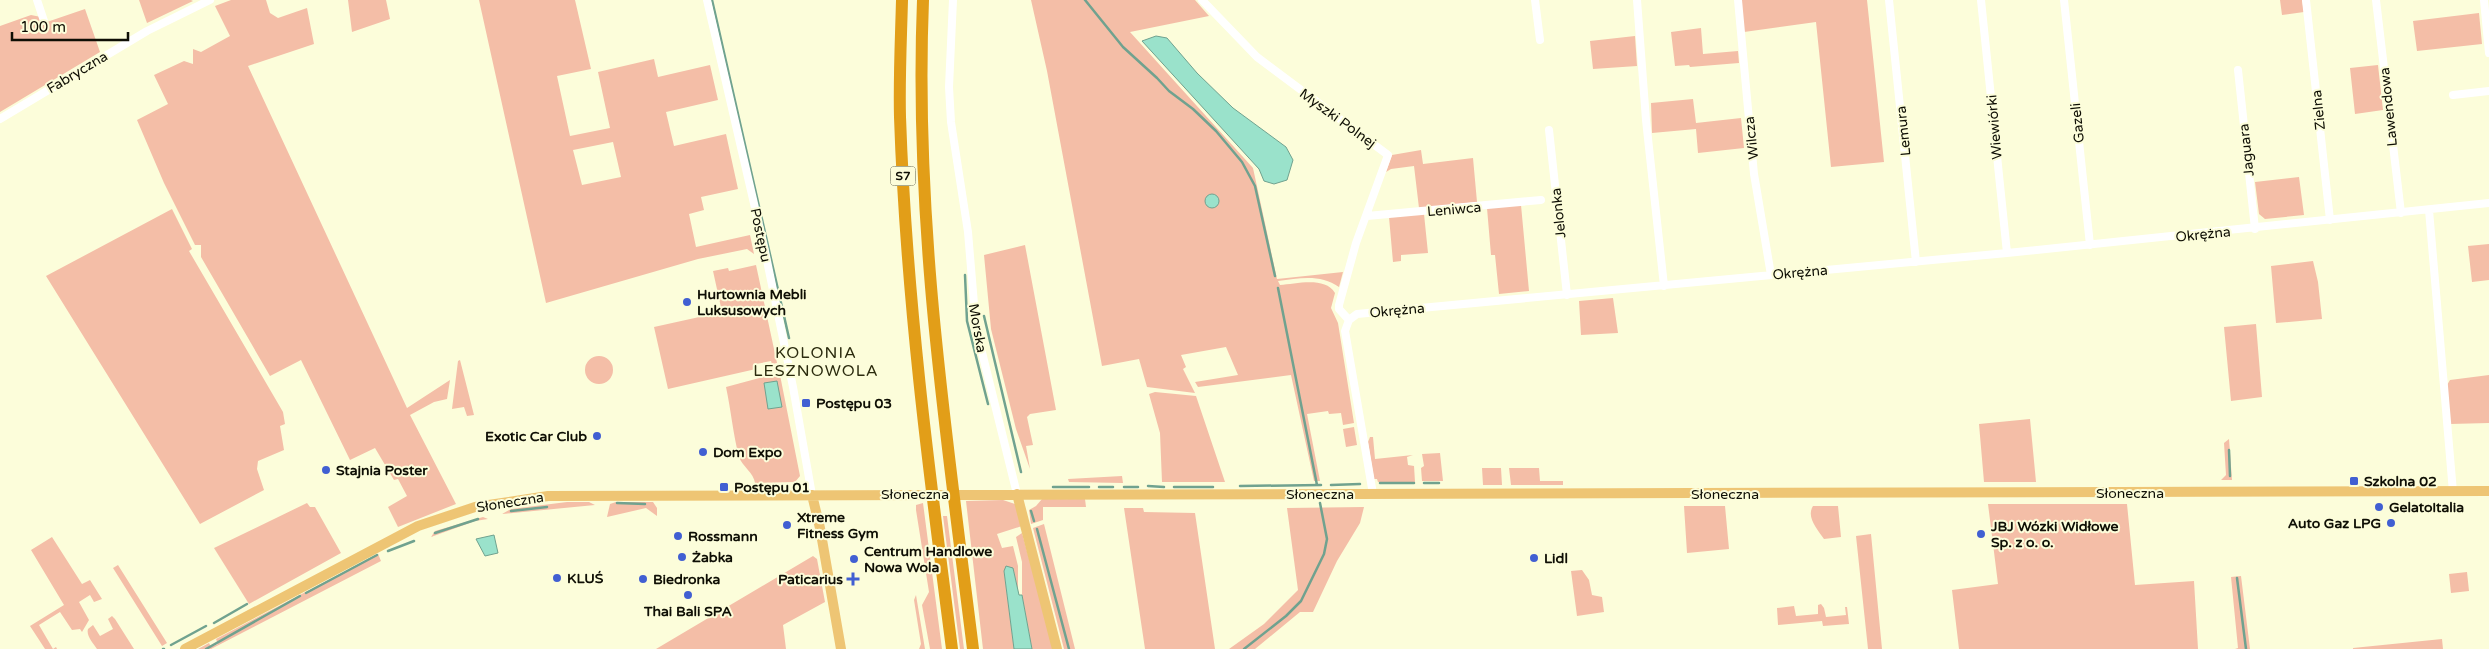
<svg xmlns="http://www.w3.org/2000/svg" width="2489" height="649" font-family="'Varela Round',sans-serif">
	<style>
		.green { fill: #f4bea7; fill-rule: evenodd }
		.water { fill: #9ae2cb; stroke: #70a28f }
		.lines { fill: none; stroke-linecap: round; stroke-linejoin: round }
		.stream { stroke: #70a28f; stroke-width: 2.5 }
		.minor { stroke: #fff; stroke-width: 8 }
		.major { stroke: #eec574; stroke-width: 10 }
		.highway { stroke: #e29e18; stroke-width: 12 }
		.poi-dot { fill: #415fd2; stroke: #fcfdda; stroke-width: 2 }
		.labels { text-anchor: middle; stroke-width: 4; stroke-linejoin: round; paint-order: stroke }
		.shield { fill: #fcfdda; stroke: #555644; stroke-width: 1 }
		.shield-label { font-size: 12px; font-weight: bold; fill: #0e0e04 }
		.street-label { font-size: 14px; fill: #0e0e04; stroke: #fcfdda }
		.poi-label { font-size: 14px; font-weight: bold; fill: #0e0e04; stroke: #fcfdda; text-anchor: start }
		.quarter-label { font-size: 16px; letter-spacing: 1px; fill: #2b2b0e; stroke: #fcfdda }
	</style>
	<rect width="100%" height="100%" fill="#fcfdda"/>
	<path class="green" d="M139 0H191L193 1 147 23Z
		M231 0H266L270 13 278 18 307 8 314 44 248 66 407 408 450 380 447 399 434 402 410 415 456 504 398 527 388 507 407 496 398 479 394 480 375 448 350 460 301 360 270 376 201 257V245H195L164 183 137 120 168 104 154 75 184 61 193 64V49L201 52 230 36 215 6Z
		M348 0H386L390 19 352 32Z
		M479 0H575L591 69 557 76 570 136 610 128 598 72 654 59 658 77 710 65 718 100 666 112 674 146 726 134 738 189 701 197 704 210 689 214 696 247 750 235 754 254 747 249 698 259 546 303ZM613 142 621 177 582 185 573 150Z
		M1031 0H1195L1209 16 1130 32 1253 168 1277 279 1343 272 1339 287C1321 274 1300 278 1278 281L1280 285C1296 284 1325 276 1335 293L1331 308 1338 323 1354 423 1343 425 1341 413 1329 414 1328 411 1307 414 1320 481H1314L1291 375 1198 387 1195 382 1238 375 1226 347 1181 355 1186 367 1183 369 1195 393 1147 387 1139 359 1102 366 1047 71Z
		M1741 0H1867L1884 162 1831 167 1816 22 1744 32Z
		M2280 0H2302L2304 12 2282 15Z
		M85 9 100 52 0 112V26L31 15 41 17 44 23Z
		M2479 13 2482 44 2417 51 2413 21Z
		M1701 28 1703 54 1738 51 1739 63 1690 67 1689 65 1675 66 1671 32Z
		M1635 36 1637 66 1593 69 1590 41Z
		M2378 65 2383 110 2355 114 2350 68Z
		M1693 99 1696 123 1741 118 1744 148 1698 153 1696 129 1652 133 1651 103Z
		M1421 150 1423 164 1473 158 1477 202 1419 208 1414 166 1391 169 1386 172 1392 155Z
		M2299 177 2304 215 2265 219 2259 214 2255 182Z
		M1521 205 1529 291 1499 294 1495 255H1491L1487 208Z
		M172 209 192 249 189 251 283 412 285 424 280 426 284 450 258 461 257 469 264 490 200 524 46 276Z
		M1424 214 1428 253 1401 255V261L1393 262 1389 217Z
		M2489 244V280L2472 282 2468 246Z
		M1025 245 1056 410 1030 414 1027 417 1033 445 1026 446 1030 469 1016 429 991 329 984 255Z
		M2313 261 2318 282 2322 319 2276 323 2271 266Z
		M756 265 777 363 772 364 771 361 756 364V369L668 389 654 327 722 312 713 271 728 268 729 271Z
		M1613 298 1618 333 1581 335 1579 301Z
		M2256 324 2262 397 2231 401 2224 327Z
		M585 370a14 14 0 1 1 28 0a14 14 0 1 1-28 0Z
		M460 360 474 415 467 416 464 407 452 409 458 361Z
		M771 375H780L800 476 795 482 755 483C754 473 742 466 739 457 733 434 731 410 726 387Z
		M2489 375V423L2450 424 2447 385 2450 380Z
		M1155 392 1196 396 1225 482H1162L1160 433 1149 394Z
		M2030 419 2036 482H1984L1979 424Z
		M1354 427 1357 445 1346 447 1343 429Z
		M1370 437H1373L1375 459 1413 455 1407 457 1408 465 1414 466 1415 482H1378L1377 479H1374L1368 442Z
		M2229 439 2232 480H2221L2226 475 2224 443Z
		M1440 453 1443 481H1422L1421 468 1424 466 1422 454Z
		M1482 468H1501L1502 485H1483Z
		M1509 468H1539L1540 481H1563V485H1511Z
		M1122 476 1123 483 1069 482 1068 479Z
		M1042 499H1085L1086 507H1043V520L1031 524 1029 510 1036 506Z
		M1003 500 1015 504 1022 526 997 534 1002 548 1013 546 1018 566V591L1013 568 1004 571 1014 649H983L966 501Z
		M567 502H589L595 505 502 514 511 509Z
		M616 502H653L657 508V516L646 508 607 517 610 504Z
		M307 503 310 507H315L341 553 249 604 214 548Z
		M923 503 942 649H930L922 605 929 592 916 510V505Z
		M1988 504H2127L2135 585 2194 581 2198 649H1959L1952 590 1998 584Z
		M1684 506H1725L1729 549 1687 553Z
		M1813 506H1838L1841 537 1824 539C1817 529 1806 517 1813 506Z
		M1364 507 1360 523 1337 561 1313 612H1300L1255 649H1229L1264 624 1298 590 1287 508Z
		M1124 508H1143L1144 512 1195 513 1215 649H1145Z
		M943 516H947L964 649H960Z
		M483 517 488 519 475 521 431 537 435 531Z
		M1044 524 1075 649H1064L1033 528Z
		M1022 533 1054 649H1032L1022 595V562L1016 537Z
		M1871 534 1882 649H1868L1856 536Z
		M52 537 82 584 90 580 102 599 94 602 90 595 79 602 89 620 82 632 80 629 72 630 60 612 39 625 53 649 56 647 57 649H45L30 626 64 605 31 550Z
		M378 554 381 561 211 649H198L209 643 211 647 218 644 216 639Z
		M813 556 817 559 825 602 783 625 786 649H656Z
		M118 565 167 643 162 646 113 568Z
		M1582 570 1589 580 1592 595 1602 597 1604 612 1577 616 1571 571Z
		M2467 572 2469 591 2451 593 2449 574Z
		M2241 576 2250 649H2235L2238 648 2231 577Z
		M916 595 925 649H919L921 644 914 600Z
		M1821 604 1824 608 1826 617 1846 615 1845 607H1847L1849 624 1823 626 1822 621 1778 625 1777 608 1794 606 1796 616 1818 614V605Z
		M112 616 115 619 134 649H97C93 643 86 636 88 629L93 625 100 636 113 629 108 619Z
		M2442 639 2443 649H2353V648Z"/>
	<path class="water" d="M1156 36 1167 38 1197 73 1233 108 1286 147 1293 160 1287 180 1274 184 1264 181 1259 169 1142 41Z
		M1205 201a7 7 0 1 1 14 0a7 7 0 1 1-14 0Z
		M777 381 782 407 768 409 764 383Z
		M494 535 498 553 485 556 476 539Z
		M1006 566 1013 568 1019 595H1022L1032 649H1014L1004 571Z"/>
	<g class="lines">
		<path class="stream" d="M712 0 789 338
			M1085 0 1123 47 1157 78 1169 91 1193 109 1216 131 1242 162 1255 186 1275 276
			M965 275 967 321 988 404
			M1278 288 1317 485
			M984 316 1021 472
			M2229 450 2230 476
			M1380 483H1414
			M1424 483H1439
			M1331 485 1360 484
			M1148 486 1164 487
			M1240 486 1321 485
			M1053 487H1089
			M1099 487H1113
			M1124 487H1138
			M1174 487H1213
			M617 503 645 504
			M511 511 547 507
			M1031 511 1034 521
			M1037 529 1069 649
			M435 533 478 519
			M388 551 414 541
			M2237 578 2246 649
			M306 593 377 555
			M214 623 247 604
			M171 645 206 626
			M163 649H164
			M206 649 300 596
			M1244 649 1286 616 1301 601 1324 554 1327 539 1320 503"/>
		<path class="minor" d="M37 0 44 21
			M707 0 765 251 793 387 812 495
			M953 0 949 87 951 122 968 232 976 328 1017 494
			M1202 0 1257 57 1388 155 1356 243 1339 305V309L1349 320
			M1535 0 1540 40
			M1637 0 1646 120 1664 286
			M1738 0 1754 174 1771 275
			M1889 0 1916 262
			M1981 0 2007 253
			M2064 0 2090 245
			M2306 0 2330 220
			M2376 0 2401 213
			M2484 0 2489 53
			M2238 70 2255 229
			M2453 95 2489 91
			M0 119 147 31 210 0
			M1549 130 1567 295
			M2429 210 2453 492
			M1367 216 1541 200
			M1373 494 1345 331 1349 320 1357 314 2007 253 2489 203"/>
		<path class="major" d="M1017 494 1057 649
			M812 495 820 528 841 649
			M185 649 418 526 475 507 548 496 2489 491"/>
		<path class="highway" d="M902 0C901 39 899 78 900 117 906 296 929 472 952 649
			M923 0C914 220 946 432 973 649"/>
	</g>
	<g class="poi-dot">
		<circle cx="687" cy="302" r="5"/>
		<rect x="801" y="398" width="10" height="10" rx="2.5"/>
		<circle cx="597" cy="436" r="5"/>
		<circle cx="703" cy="452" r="5"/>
		<circle cx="326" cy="470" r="5"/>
		<rect x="2349" y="476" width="10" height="10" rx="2.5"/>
		<rect x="719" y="482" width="10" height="10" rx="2.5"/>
		<circle cx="2379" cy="507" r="5"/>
		<circle cx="2391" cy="523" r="5"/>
		<circle cx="787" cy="525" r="5"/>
		<circle cx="1981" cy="534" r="5"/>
		<circle cx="678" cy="536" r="5"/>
		<circle cx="682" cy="557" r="5"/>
		<circle cx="1534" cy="558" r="5"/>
		<circle cx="854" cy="559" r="5"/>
		<circle cx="557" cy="578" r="5"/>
		<circle cx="643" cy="579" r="5"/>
		<path d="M850.5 571.5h5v5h5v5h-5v5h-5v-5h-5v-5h5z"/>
		<circle cx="688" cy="595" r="5"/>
	</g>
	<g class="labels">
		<rect class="shield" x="890.5" y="166.5" width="25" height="19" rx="4"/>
		<g class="shield-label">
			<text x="903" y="180">S7</text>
		</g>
		<g class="street-label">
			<text transform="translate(77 72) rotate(-31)" y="5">Fabryczna</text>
			<text transform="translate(2388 107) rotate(-96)" y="5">Lawendowa</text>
			<text transform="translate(2318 110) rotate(-96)" y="5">Zielna</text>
			<text transform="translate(1338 118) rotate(36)" y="5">Myszki Polnej</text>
			<text transform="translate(2077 123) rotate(-96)" y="5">Gazeli</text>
			<text transform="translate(1994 127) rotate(-95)" y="5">Wiewiórki</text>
			<text transform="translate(1903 131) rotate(-96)" y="5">Lemura</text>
			<text transform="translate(1751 138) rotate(-96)" y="5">Wilcza</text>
			<text transform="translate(2246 150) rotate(-96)" y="5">Jaguara</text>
			<text transform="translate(1454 209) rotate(-5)" y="5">Leniwca</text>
			<text transform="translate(1558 213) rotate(-96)" y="5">Jelonka</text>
			<text transform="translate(2203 234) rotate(-6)" y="5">Okrężna</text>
			<text transform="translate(761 235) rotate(78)" y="5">Postępu</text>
			<text transform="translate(1800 272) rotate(-5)" y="5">Okrężna</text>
			<text transform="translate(1397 310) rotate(-5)" y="5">Okrężna</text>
			<text transform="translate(978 328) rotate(80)" y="5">Morska</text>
			<text x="2130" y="498">Słoneczna</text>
			<text x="915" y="499">Słoneczna</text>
			<text x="1320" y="499">Słoneczna</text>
			<text x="1725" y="499">Słoneczna</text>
			<text transform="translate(510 502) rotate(-9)" y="5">Słoneczna</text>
		</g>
		<g class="poi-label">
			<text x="697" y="299">Hurtownia Mebli<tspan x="697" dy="16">Luksusowych</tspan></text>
			<text x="816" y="408">Postępu 03</text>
			<text x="587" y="441" text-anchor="end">Exotic Car Club</text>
			<text x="713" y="457">Dom Expo</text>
			<text x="336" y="475">Stajnia Poster</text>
			<text x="2364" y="486">Szkolna 02</text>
			<text x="734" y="492">Postępu 01</text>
			<text x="2389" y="512">GelatoItalia</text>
			<text x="797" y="522">Xtreme<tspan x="797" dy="16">Fitness Gym</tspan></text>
			<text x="2381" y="528" text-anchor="end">Auto Gaz LPG</text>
			<text x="1991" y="531">JBJ Wózki Widłowe<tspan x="1991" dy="16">Sp. z o. o.</tspan></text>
			<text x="688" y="541">Rossmann</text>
			<text x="864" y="556">Centrum Handlowe<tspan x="864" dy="16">Nowa Wola</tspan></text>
			<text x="692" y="562">Żabka</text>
			<text x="1544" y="563">Lidl</text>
			<text x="567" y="583">KLUŚ</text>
			<text x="653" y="584">Biedronka</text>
			<text x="843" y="584" text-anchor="end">Paticarius</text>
			<text x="688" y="616" text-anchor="middle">Thai Bali SPA</text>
		</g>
		<g class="quarter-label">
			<text x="816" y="358">KOLONIA<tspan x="816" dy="18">LESZNOWOLA</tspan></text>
		</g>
	</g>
	<path d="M12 32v8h116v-8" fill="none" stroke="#0e0e04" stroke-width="2.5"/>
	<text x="20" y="32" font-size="15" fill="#0e0e04" stroke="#fcfdda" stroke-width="4" paint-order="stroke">100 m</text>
</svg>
